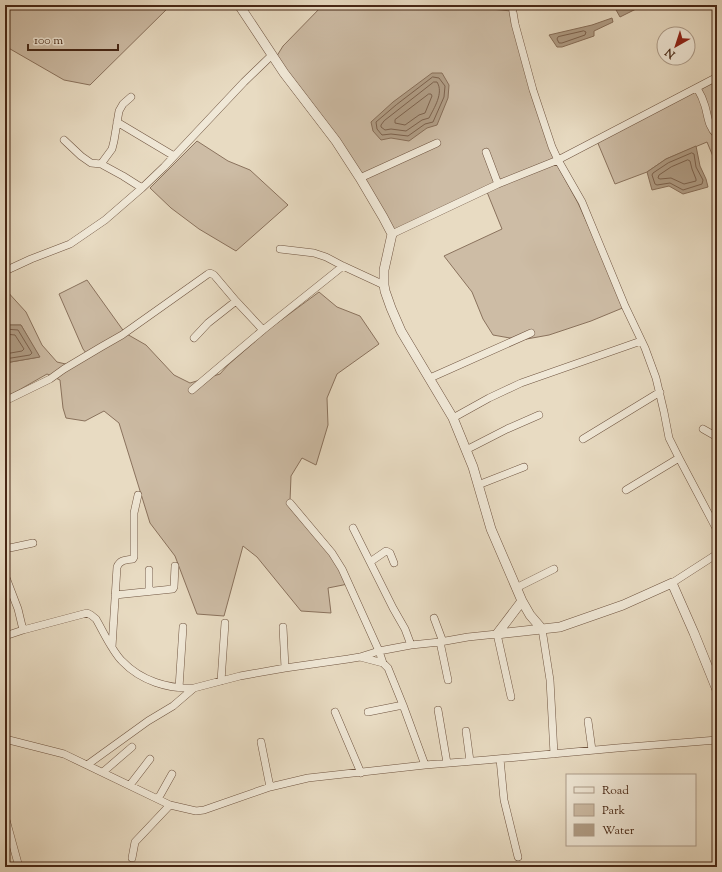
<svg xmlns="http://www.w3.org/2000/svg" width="722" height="872" font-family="'Sorts Mill Goudy',serif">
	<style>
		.green { fill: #cdbca5; stroke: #8a725d }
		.water { fill: #b19e87; stroke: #876e59 }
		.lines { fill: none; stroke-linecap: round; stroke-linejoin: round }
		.shore { stroke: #7c624e; stroke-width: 1 }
		.minor-casing { stroke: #6f5440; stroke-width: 8 }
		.tertiary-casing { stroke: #6f5440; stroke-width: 10 }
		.minor { stroke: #f0e8d7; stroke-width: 7 }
		.tertiary { stroke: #f0e8d7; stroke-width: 9 }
	</style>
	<rect width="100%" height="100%" fill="#e8dbc2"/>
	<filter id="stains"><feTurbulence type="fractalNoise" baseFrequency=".005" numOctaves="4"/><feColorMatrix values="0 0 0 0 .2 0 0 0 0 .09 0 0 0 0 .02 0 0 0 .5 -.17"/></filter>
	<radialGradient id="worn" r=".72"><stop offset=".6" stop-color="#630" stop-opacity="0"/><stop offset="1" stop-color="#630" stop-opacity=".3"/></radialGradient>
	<path class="green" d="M5 5H171L90 85 64 80 5 46Z
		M323 5H451L511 11 555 161 578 203 625 307 591 321 549 335 521 340 493 335 483 319 472 292 444 256 502 229 487 192 391 235 334 140 275 59 283 46Z
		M717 81V166L707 142 666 159 647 172 615 184 597 141Z
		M197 141 228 161 250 170 288 205 236 251 199 229 171 208 150 188Z
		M87 280 125 333 146 345 174 375 190 383 220 374 228 365 269 329 319 292 337 307 360 316 379 344 337 374 327 398 328 425 316 465 302 458 291 476 290 501 327 546 348 584 328 588 331 613 301 611 257 557 243 546 224 616 197 614 175 556 150 523 119 423 104 411 85 421 66 418 63 408 60 380 47 374 19 390 5 397V363L39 357 21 325H5V289L26 312 42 345 57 362 70 365 86 353 83 349 59 294Z"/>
	<path class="water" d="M615 5H644L620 17 615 8Z
		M612 18 613 22 594 31V36L562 47H557L549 35 592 25Z
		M432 73H442L449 85 448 98 437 125 427 128 409 141 391 138 381 140 373 131 371 122 393 102Z
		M696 146 700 166 706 179 708 187 683 194 669 186 652 190 647 172 666 159Z
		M5 325H21L40 357 5 363Z"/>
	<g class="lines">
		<path class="shore" d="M584 31 586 32 585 35 562 43H559L557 39 558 37Z
			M433 77 439 78 445 86 444 97 433 122 425 124 408 136 391 134 382 135 377 129 376 122 396 105Z
			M434 82H437C444 93 434 108 429 118L422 120 406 131 391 129 385 130 381 127V125L384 121Z
			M429 94H431L432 96 425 113 419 115 405 125 395 123V120Z
			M692 153 694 154 696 167 703 180 702 184 683 190 670 183 657 185 655 184 652 175 653 173 668 163Z
			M688 160 690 161 692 169 696 179V181L684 184 671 178 660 179 658 178 659 175 671 167Z
			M5 329 18 330 32 353 30 355 5 359
			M5 334 15 335 24 349 22 351 5 354"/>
		<g class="minor-casing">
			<path id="minor" d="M512 5 513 12 515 24 533 90 552 147 558 160 582 202 625 306 645 348 656 378 664 412 669 438 679 458 717 530
				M697 88C700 93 703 99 705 106 708 116 708 127 717 135
				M117 122 174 156
				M64 140 81 156 91 163 101 164 123 176 142 188
				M486 152 498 184
				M101 164 112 149 114 141 119 111 123 104 131 97
				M360 178 437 143
				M392 234 498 184 558 160 717 77
				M280 249 314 253 326 257 343 266 384 285
				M5 271 31 259 70 244 105 220 142 188 164 167 244 82 272 55
				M194 338 208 323 236 301
				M430 378 531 333
				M192 390 263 330 343 266
				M5 401 50 379 64 369 101 347 122 335 208 274 210 273 214 275 236 301 263 330
				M453 418 489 398 521 383 641 341
				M703 429 717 437
				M583 439 660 392
				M466 450 507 429 539 415
				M478 485 524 467
				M626 490 679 458
				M290 503 332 553 342 569 379 651 383 663
				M353 528 393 608 405 629 411 645
				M5 549 33 543
				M370 562 386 551 390 553 394 563
				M5 575 18 609 23 630
				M672 583 717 554
				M516 588 554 569
				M149 591V570
				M115 595 173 589 174 587 175 566
				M434 618 443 642
				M283 627 285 668
				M542 629 550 680 554 754
				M5 636 23 630 87 613 91 615 96 619C103 631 112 651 122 661 141 681 168 689 194 688
				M440 642 448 680
				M112 647 117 567C120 560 125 560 133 559L134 557V513L138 495
				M360 657 383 663 388 668 403 705 425 765
				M221 681 225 623
				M179 688 183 627
				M438 710 447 763
				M335 712 361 773
				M368 712 403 705
				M588 721 592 750
				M466 731 470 761
				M5 739 64 754 170 805 196 811 204 810 270 787 308 778 425 765 486 760 617 748 717 740
				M261 742 270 787
				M500 759 504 800 518 857
				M5 763V816L19 867
				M87 765 148 721 173 706 194 688 240 676 285 668 348 659 360 657 379 651 411 645 440 642 468 637 497 634 511 697
				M103 772 132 747
				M130 785 150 759
				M158 799 172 774
				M132 858 135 842 170 805"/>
		</g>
		<g class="tertiary-casing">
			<path id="tertiary" d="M239 5 284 73 336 141 360 178 383 217 392 234 384 270V285L385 291 391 308 401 331 453 418 473 467 491 529 522 601 530 615 542 629
				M497 634 560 627 623 605 672 583 694 633 717 690
				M497 634 522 601"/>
		</g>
		<use href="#minor" class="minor"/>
		<use href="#tertiary" class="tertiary"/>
	</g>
	<rect width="722" height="872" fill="none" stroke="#e8dbc2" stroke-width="20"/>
	<rect x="6" y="6" width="710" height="860" fill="none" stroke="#472715" stroke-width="2"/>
	<rect x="10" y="10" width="702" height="852" fill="none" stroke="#472715"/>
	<rect x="566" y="774" width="130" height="72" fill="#f0e8d7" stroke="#ac9b89"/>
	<rect x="574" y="787" width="20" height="6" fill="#f0e8d7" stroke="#ac9b89"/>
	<text x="602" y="794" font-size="12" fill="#472715">Road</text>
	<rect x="574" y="804" width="20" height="12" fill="#cdbca5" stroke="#ac9b89"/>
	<text x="602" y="814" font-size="12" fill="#472715">Park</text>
	<rect x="574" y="824" width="20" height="12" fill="#b19e87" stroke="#ac9b89"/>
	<text x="602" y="834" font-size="12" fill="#472715">Water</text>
	<g transform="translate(676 46) rotate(219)"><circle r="19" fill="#f0e8d7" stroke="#ac9b89"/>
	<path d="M0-3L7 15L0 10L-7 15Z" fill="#8f2418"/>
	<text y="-6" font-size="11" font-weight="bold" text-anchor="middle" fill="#472715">N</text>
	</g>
	<path d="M28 44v6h90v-6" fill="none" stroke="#472715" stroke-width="2"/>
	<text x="34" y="44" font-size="12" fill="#472715" stroke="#f0e8d7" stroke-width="3" paint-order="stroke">100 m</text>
	<rect width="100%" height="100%" filter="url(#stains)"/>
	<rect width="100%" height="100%" fill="url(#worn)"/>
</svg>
